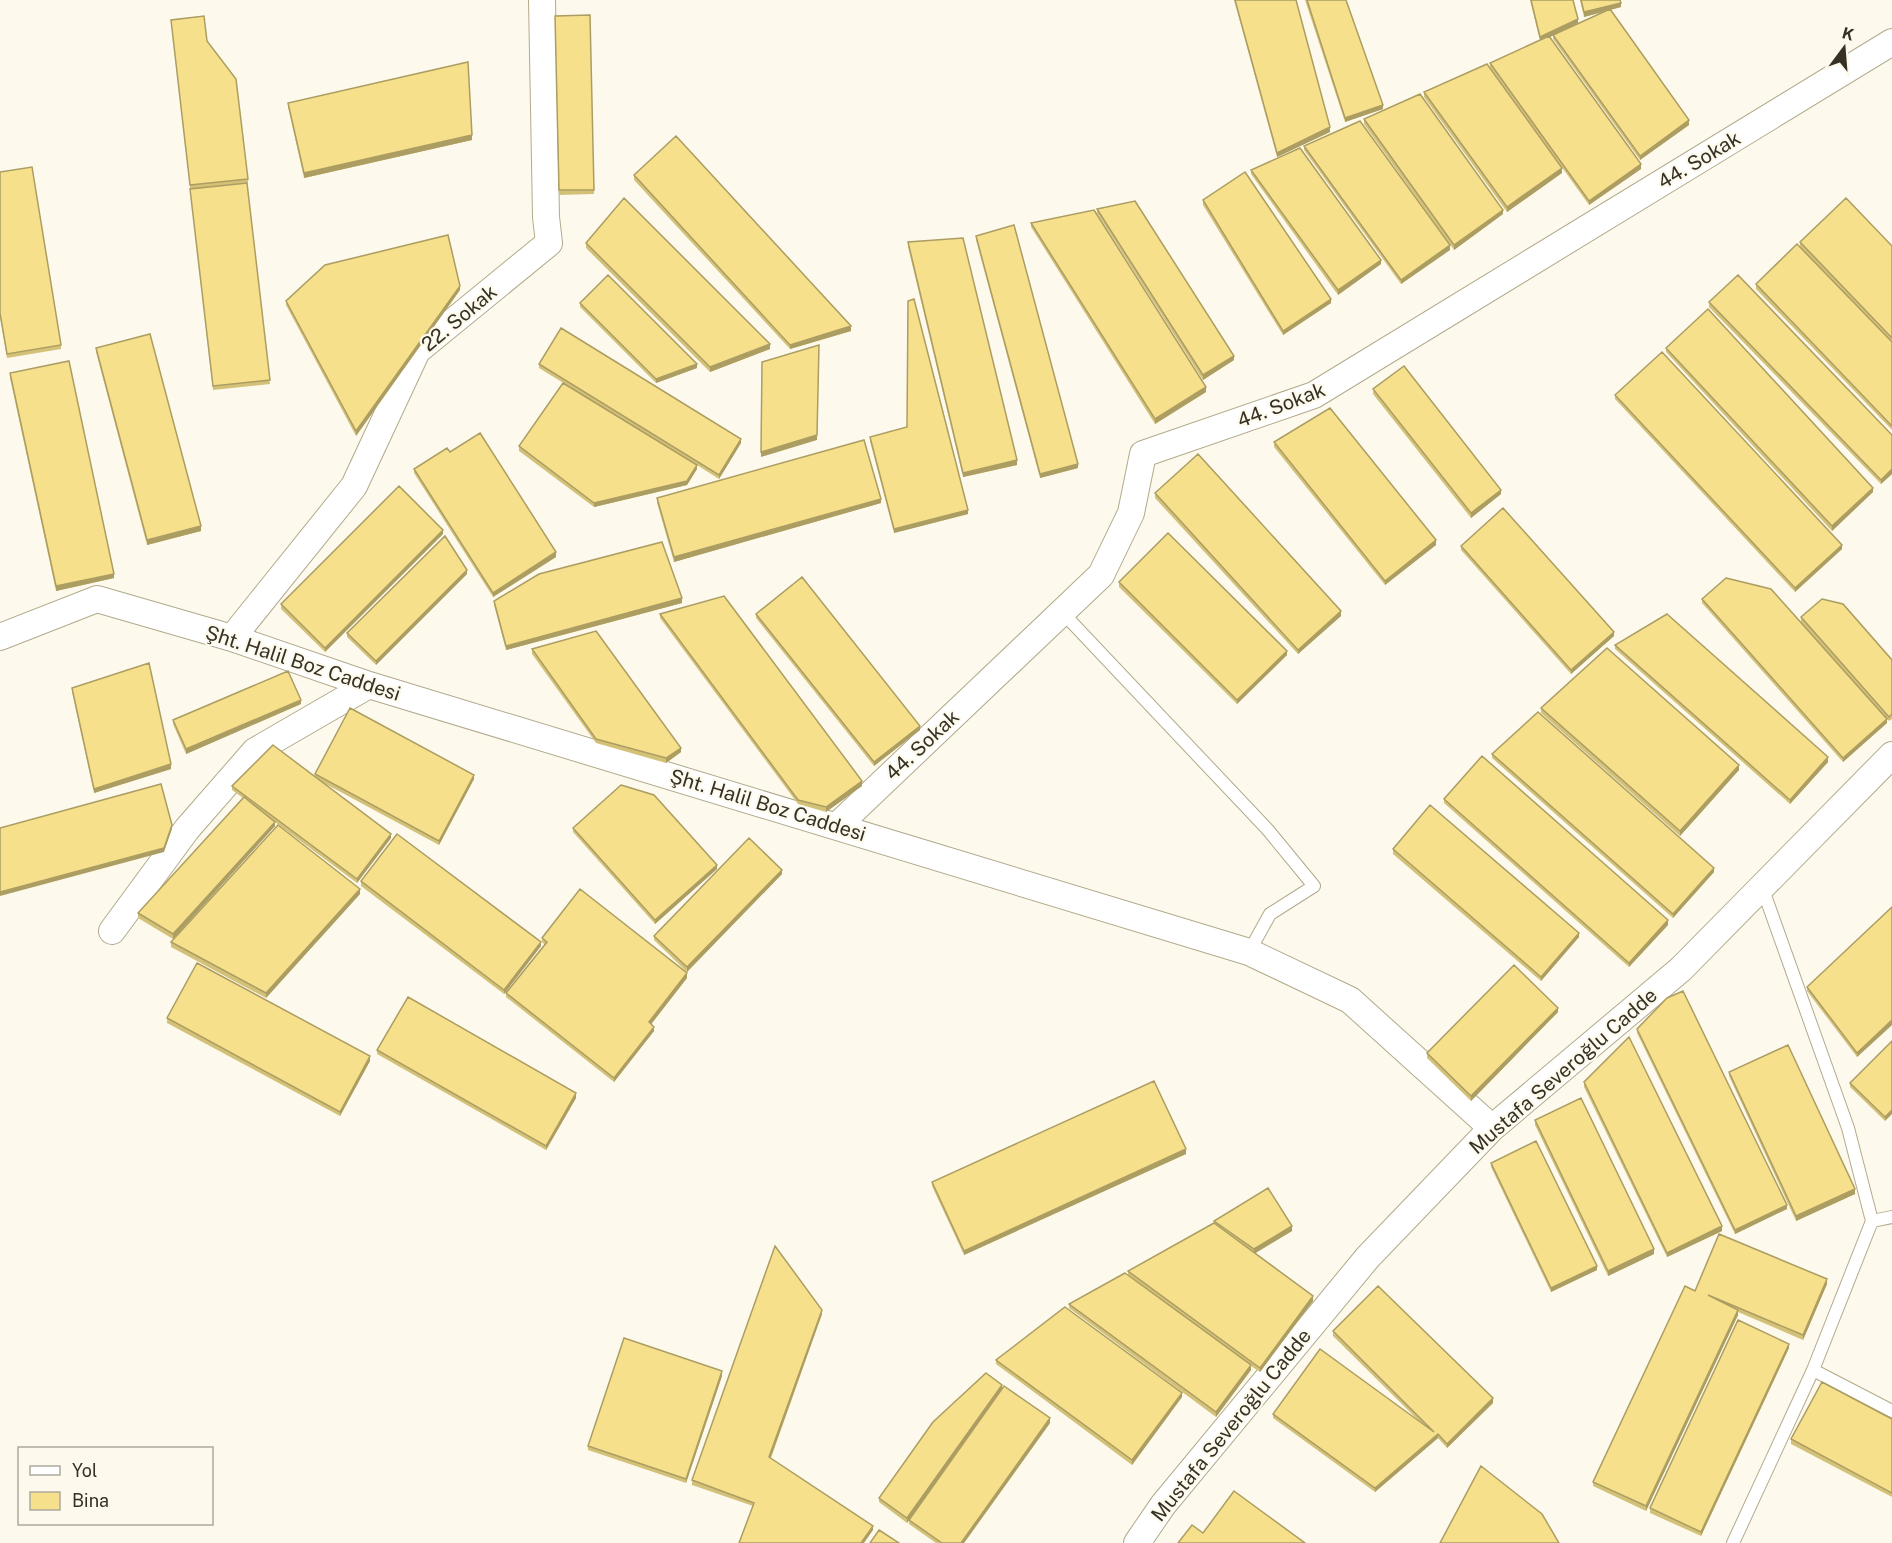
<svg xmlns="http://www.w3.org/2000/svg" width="1892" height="1543" font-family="'Public Sans',sans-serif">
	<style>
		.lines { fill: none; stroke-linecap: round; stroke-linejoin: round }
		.lane-casing { stroke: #b2aa8b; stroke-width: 14 }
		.street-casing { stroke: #b2aa8b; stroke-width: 28 }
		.lane { stroke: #fff; stroke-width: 12 }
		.street { stroke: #fff; stroke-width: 26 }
		.wall { fill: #d4c178 }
		.shaded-wall { fill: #ac9d62 }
		.building { fill: #f6e08c; stroke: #ac9d62; stroke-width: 1.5 }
		.labels { text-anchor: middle; stroke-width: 4.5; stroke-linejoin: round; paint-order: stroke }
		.street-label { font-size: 20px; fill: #353125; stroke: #fdfaed }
	</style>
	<rect width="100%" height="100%" fill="#fdfaed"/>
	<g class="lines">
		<g class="lane-casing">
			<path id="lane" d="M1062 612 1268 830 1314 886 1270 914 1249 952
				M1762 887 1848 1128 1872 1221 1813 1370 1892 1411
				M1872 1221 1892 1217
				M1733 1543 1813 1370"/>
		</g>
		<g class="street-casing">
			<path id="street" d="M0 637 97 599 232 638 369 685 1249 952 1350 1000 1492 1128
				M232 638 354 486 417 351 549 243 546 217 542 0
				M837 826 1101 575 1131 513 1143 454 1314 395 1892 42
				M112 931 187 829 255 751 369 685
				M1137 1543 1163 1505 1368 1257 1492 1128 1681 969 1892 755"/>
		</g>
		<use href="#lane" class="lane"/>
		<use href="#street" class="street"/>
	</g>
	<path class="wall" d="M1234 0H1296L1330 132 1277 157Z
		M1305 0H1346L1383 109 1345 122Z
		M1530 0H1573L1578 23 1606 11 1584 17 1580 0H1620L1621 7 1610 10 1689 125 1640 160 1553 39V35L1550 37 1641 169 1589 205 1490 67V63L1540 41Z
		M590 15 594 194 559 195 555 16Z
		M171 20 207 41 248 179V183L241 184 270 384 213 390Z
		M1424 92 1562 173 1507 212 1424 97Z
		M288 103 472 140 304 178 288 107Z
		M1364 119 1503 214 1454 250 1364 124Z
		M1304 146 1450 250 1401 284 1304 150Z
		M1251 170 1381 264 1338 295 1251 174Z
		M0 172 61 345V349L7 358 0 317Z
		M634 175 851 331 790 349 634 180Z
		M1203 200 1331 303 1283 335 1203 205Z
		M1097 209 1234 360 1203 380 1097 213Z
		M1031 223 1206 392 1155 424 1031 227Z
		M976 236 1078 468 1040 478 976 240Z
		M908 242 1017 465 963 477 908 247Z
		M1800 242 1892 246V430L1756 289V284L1800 246Z
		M586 243 770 349 710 372 586 248Z
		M460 290 356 436 286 305V301Z
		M1709 302 1892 435V474L1881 484 1709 307Z
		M580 303 697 368 656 383 580 307Z
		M96 348 201 531 147 545 96 352Z
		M1666 348 1873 492 1832 531 1666 352Z
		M539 364 741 443 719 479 697 465V469L687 485 594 507 519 451V446L640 430 539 368Z
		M10 373 114 578 56 591 10 378Z
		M1373 389 1501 494 1471 518 1373 394Z
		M1615 395 1842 549 1795 592 1615 399Z
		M870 437 968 514 894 533 870 441Z
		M1274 442 1436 545 1385 585 1274 447Z
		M450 452 556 557 493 597 414 473V469Z
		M1155 493 1341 616 1298 654 1155 498Z
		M657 498 881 503 674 562 657 503Z
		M443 534 325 652 281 609V604Z
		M1461 546 1614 636 1571 674 1461 550Z
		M467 574 376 665 347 637V633Z
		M1119 582 1287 655 1237 704 1119 587Z
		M1702 599 1887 723 1843 762 1702 603Z
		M494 601 682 603 506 650 494 605Z
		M660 614 862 786 826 812 798 804 660 618Z
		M756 614 920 730 874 766 756 618Z
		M1801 617 1892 660V719L1889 721 1801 622Z
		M1615 645 1828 762 1790 804 1615 649Z
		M532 649 681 752 666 763 596 743 532 654Z
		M72 688 171 769 94 793 72 692Z
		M301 704 186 754 173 724V720Z
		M1541 708 1739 770 1680 836 1541 713Z
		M1492 754 1714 872 1673 918 1492 758Z
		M315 774 474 779 439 845 322 782 391 838 357 883 275 822V826L173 939 138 918V913L243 798 232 790V786L315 777Z
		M1444 799 1668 925 1629 967 1444 803Z
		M573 828 717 869 655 924 573 832Z
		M1393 849 1579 937 1541 981 1393 854Z
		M782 874 687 972 654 940V936Z
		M361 881 541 946 504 994 361 886Z
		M360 894 266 998 171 947V942Z
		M1892 907V1025L1857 1057 1807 991V987Z
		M542 938 687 978 651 1024 654 1031 614 1082 506 997V993L545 945 542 942Z
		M1558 1012 1471 1101 1427 1058V1053Z
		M167 1018 370 1061 340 1116 167 1023Z
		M1637 1029 1787 1209 1735 1234 1637 1033Z
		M1892 1041 1885 1121 1850 1087V1083Z
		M377 1050 576 1098 546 1150 377 1054Z
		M1729 1072 1855 1194 1796 1221 1729 1076Z
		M1584 1082 1722 1231 1667 1257 1584 1087Z
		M1535 1120 1654 1254 1608 1276 1535 1125Z
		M1186 1154 964 1255 932 1186V1182Z
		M1491 1163 1597 1270 1551 1292 1491 1167Z
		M1214 1221 1292 1231 1255 1253 1313 1301 1260 1372 1251 1366V1370L1216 1417 1069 1308V1304L1128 1275V1271L1214 1223Z
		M1827 1284 1803 1340 1738 1312V1315L1646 1511 1593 1486V1482L1695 1291Z
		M822 1314 771 1458 873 1530 753 1506 692 1485V1480Z
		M1333 1331 1493 1403 1447 1448 1438 1438 1375 1492 1273 1418V1414L1418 1420 1333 1336Z
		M1789 1348 1701 1536 1650 1513V1508Z
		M996 1360 1182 1397 1132 1465 996 1364Z
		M722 1376 686 1483 588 1450V1446Z
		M1002 1389 907 1523 879 1502V1498Z
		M1892 1419V1497L1791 1444V1439Z
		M1050 1423 964 1543H936L909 1524V1520Z"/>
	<path class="shaded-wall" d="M1621 3V7L1584 17V12Z
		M1578 19V23L1540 42V37Z
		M1383 105V109L1345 122V118Z
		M1689 120V125L1640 160V156Z
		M1330 127V132L1277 157V153Z
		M472 135V140L304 178V173Z
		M1641 164V169L1589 205V201Z
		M1562 168V173L1507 212V207Z
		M1503 210V214L1454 250V245Z
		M1450 245V250L1401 284V280Z
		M1381 260V264L1338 295V290Z
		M460 286V290L356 436V431Z
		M1331 299V303L1283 335V331Z
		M851 326V331L790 349V345Z
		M770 344V349L710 372V367Z
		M819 349 817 440 761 457V452Z
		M1234 356V360L1203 380V375Z
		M697 364V368L656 383V379Z
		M1206 387V392L1155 424V419Z
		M741 439V443L719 479V475Z
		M1017 460V465L963 477V473Z
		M1078 464V468L1040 478V474Z
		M697 465V469L687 485 594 507V503Z
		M1892 469V474L1881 484V480Z
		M1873 488V492L1832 531V526Z
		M1501 490V494L1471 518V513Z
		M881 499V503L674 562V557Z
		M968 510V514L894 533V529Z
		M201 526V531L147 545V540Z
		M443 530V534L325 652V648Z
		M1436 540V545L1385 585V581Z
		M1842 545V549L1795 592V588Z
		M556 552V557L493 597V593Z
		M467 570V574L376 665V661Z
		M114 574V578L56 591V586Z
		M682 598V603L506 650V646Z
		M1341 611V616L1298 654V650Z
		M1614 632V636L1571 674V670Z
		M1287 651V655L1237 704V700Z
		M301 700V704L186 754V749Z
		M1887 719V723L1843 762V758Z
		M920 726V730L874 766V762Z
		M681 748V752L666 763V758Z
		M1828 757V762L1790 804V800Z
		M171 764V769L94 793V789Z
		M1739 765V770L1680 836V831Z
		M474 775V779L439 845V841Z
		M862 781V786L826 812V807Z
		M275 822V826L173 939V934Z
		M172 825V829L164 852 0 896V892Z
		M391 834V838L357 883V879Z
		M717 865V869L655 924V920Z
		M1714 868V872L1673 918V914Z
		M782 870V874L687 972V967Z
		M360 889V894L266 998V993Z
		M1668 920V925L1629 967V963Z
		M1579 933V937L1541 981V977Z
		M541 942V946L504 994V990Z
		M687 973V978L649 1027V1022Z
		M1558 1008V1012L1471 1101V1096Z
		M1892 1020V1025L1857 1057V1053Z
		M654 1027V1031L614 1082V1078Z
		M370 1056V1061L340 1116V1112Z
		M576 1093V1098L546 1150V1146Z
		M1892 1110V1114L1885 1121V1117Z
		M1186 1149V1154L964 1255V1251Z
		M1855 1189V1194L1796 1221V1216Z
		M1787 1205V1209L1735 1234V1230Z
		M1292 1226V1231L1254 1254V1249Z
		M1722 1226V1231L1667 1257V1253Z
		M1654 1249V1254L1608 1276V1271Z
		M1597 1266V1270L1551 1292V1288Z
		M1827 1279V1284L1803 1340V1335Z
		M1313 1296V1301L1260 1372V1368Z
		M822 1310V1314L769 1462V1457Z
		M1738 1310V1315L1646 1511V1506Z
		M1789 1344V1348L1701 1536V1532Z
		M1251 1365V1370L1216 1417V1412Z
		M722 1371V1376L686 1483V1479Z
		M1002 1385V1389L907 1523V1518Z
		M1182 1393V1397L1132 1465V1460Z
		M1493 1398V1403L1447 1448V1444Z
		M1050 1418V1423L964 1543H961Z
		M1438 1434V1438L1375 1492V1488Z
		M873 1526V1530L864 1543H861Z"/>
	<path class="building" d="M1235 0H1296L1330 127 1277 153Z
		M1307 0H1346L1383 105 1345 118Z
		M1531 0H1573L1578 19 1540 37Z
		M1581 0H1620L1621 3 1584 12Z
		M1610 9 1689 120 1640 156 1553 35Z
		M590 15 594 190H559L555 16Z
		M204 16 207 41 236 79 248 179 190 185 171 20Z
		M1549 36 1641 164 1589 201 1490 63Z
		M468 62 472 135 304 173 288 103Z
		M1487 64 1562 168 1507 207 1424 92Z
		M1420 94 1503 210 1454 245 1364 119Z
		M1360 121 1450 245 1401 280 1304 146Z
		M676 136 851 326 790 345 634 175Z
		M1300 148 1381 260 1338 290 1251 170Z
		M32 167 61 345 7 354 0 313V172Z
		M1245 172 1331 299 1283 331 1203 200Z
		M247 183 270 380 213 386 190 189Z
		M624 198 770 344 710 367 586 243Z
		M1846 198 1892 246V338L1800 242Z
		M1135 201 1234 356 1203 375 1097 209Z
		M1094 210 1206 387 1155 419 1031 223Z
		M1014 225 1078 464 1040 474 976 236Z
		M448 235 460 286 356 431 286 301 325 265Z
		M963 238 1017 460 963 473 908 242Z
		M1797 244 1892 342V426L1756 284Z
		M608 275 697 364 656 379 580 303Z
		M1738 275 1892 435V469L1881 480 1709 302Z
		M914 299 968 510 894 529 870 437 907 427 908 301Z
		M1708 309 1873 488 1832 526 1666 348Z
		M561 328 741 439 719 475 539 364Z
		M150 334 201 526 147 540 96 348Z
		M819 345 817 435 761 452 762 362Z
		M1662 352 1842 545 1795 588 1615 395Z
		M69 361 114 574 56 586 10 373Z
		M1404 366 1501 490 1471 513 1373 389Z
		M563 383 697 465 687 481 594 503 519 446Z
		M1330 408 1436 540 1385 581 1274 442Z
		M480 433 556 552 493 593 414 469 447 448 450 452Z
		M864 440 881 499 674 557 657 498Z
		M1198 454 1341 611 1298 650 1155 493Z
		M399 486 443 530 325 648 281 604Z
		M1503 508 1614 632 1571 670 1461 546Z
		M1168 533 1287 651 1237 700 1119 582Z
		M445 536 467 570 376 661 347 633Z
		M662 542 682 598 506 646 494 601 539 574Z
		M802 577 920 726 874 762 756 614Z
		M1726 578 1771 589 1887 719 1843 758 1702 599Z
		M724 596 862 781 826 807 798 800 660 614Z
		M1822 599 1843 604 1892 660V714L1889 717 1801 617Z
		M1667 614 1828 757 1790 800 1615 645Z
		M596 631 681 748 666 758 596 739 532 649Z
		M1607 648 1739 765 1680 831 1541 708Z
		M149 663 171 764 94 789 72 688Z
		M288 671 301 700 186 749 173 720Z
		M350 708 474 775 439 841 315 774Z
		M1538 712 1714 868 1673 914 1492 754Z
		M273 745 391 834 357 879 232 786Z
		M1482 756 1668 920 1629 963 1444 799Z
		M161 784 172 825 164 848 0 892V828Z
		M621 785 654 795 717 865 655 920 573 828Z
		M244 797 275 822 173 934 138 913Z
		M1430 805 1579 933 1541 977 1393 849Z
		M278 825 360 889 266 993 171 942Z
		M397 834 541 942 504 990 361 881Z
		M749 838 782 870 687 967 654 936Z
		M580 889 687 973 649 1022 654 1027 614 1078 506 993 547 942 542 938Z
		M1892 907V1020L1857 1053 1807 987Z
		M197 963 370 1056 340 1112 167 1018Z
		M1514 965 1558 1008 1471 1096 1427 1053Z
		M1683 991 1787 1205 1735 1230 1637 1029 1667 998Z
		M408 997 576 1093 546 1146 377 1050Z
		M1629 1037 1722 1226 1667 1253 1584 1082Z
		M1892 1041V1110L1885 1117 1850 1083Z
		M1788 1045 1855 1189 1796 1216 1729 1072Z
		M1154 1081 1186 1149 964 1251 932 1182Z
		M1581 1098 1654 1249 1608 1271 1535 1120Z
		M1536 1141 1597 1266 1551 1288 1491 1163Z
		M1268 1188 1292 1226 1254 1249 1214 1221Z
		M1214 1223 1313 1296 1260 1368 1128 1271Z
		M1719 1234 1827 1279 1803 1335 1708 1295 1738 1310 1646 1506 1593 1482 1685 1286 1695 1291Z
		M775 1246 822 1310 769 1457 873 1526 861 1543H739L754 1503 692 1480Z
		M1125 1273 1251 1365 1216 1412 1069 1304Z
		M1378 1286 1493 1398 1447 1444 1438 1434 1375 1488 1273 1414 1320 1349 1434 1432 1333 1331Z
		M1065 1307 1182 1393 1132 1460 996 1360Z
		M1738 1320 1789 1344 1701 1532 1650 1508Z
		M624 1338 722 1371 686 1479 588 1446Z
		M986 1373 1002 1385 907 1518 879 1498 933 1422Z
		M1822 1382 1892 1419V1493L1791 1439Z
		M1004 1386 1050 1418 961 1543H942L909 1520Z
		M1481 1466 1542 1514 1559 1543H1440Z
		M1234 1491 1305 1543H1178L1192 1525 1203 1533Z
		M879 1530 899 1543H870Z"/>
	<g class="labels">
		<g class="street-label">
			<text transform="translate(1699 160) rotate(-31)" y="7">44. Sokak</text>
			<text transform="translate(459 318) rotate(-40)" y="7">22. Sokak</text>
			<text transform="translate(1281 405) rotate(-21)" y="7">44. Sokak</text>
			<text transform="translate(303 663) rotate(18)" y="7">Şht. Halil Boz Caddesi</text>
			<text transform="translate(922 745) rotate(-43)" y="7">44. Sokak</text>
			<text transform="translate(768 805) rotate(17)" y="7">Şht. Halil Boz Caddesi</text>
			<text transform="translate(1563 1071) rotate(-41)" y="7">Mustafa Severoğlu Cadde</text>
			<text transform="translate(1231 1425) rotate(-51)" y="7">Mustafa Severoğlu Cadde</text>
		</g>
	</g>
	<rect x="18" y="1447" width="195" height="78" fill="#fdfaed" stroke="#adaa9d" stroke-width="1.5"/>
	<rect x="30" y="1466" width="30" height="9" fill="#ffffff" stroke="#adaa9d" stroke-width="1.5"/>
	<text x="72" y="1477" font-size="18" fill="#353125">Yol</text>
	<rect x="30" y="1492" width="30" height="18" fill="#f6e08c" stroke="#adaa9d" stroke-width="1.5"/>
	<text x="72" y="1507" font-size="18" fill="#353125">Bina</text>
	<g transform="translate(1844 48) rotate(16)" stroke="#fdfaed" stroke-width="4.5" paint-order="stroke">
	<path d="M0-4.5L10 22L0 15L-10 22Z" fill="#353125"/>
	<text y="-9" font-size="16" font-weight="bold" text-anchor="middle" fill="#353125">K</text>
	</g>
</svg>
